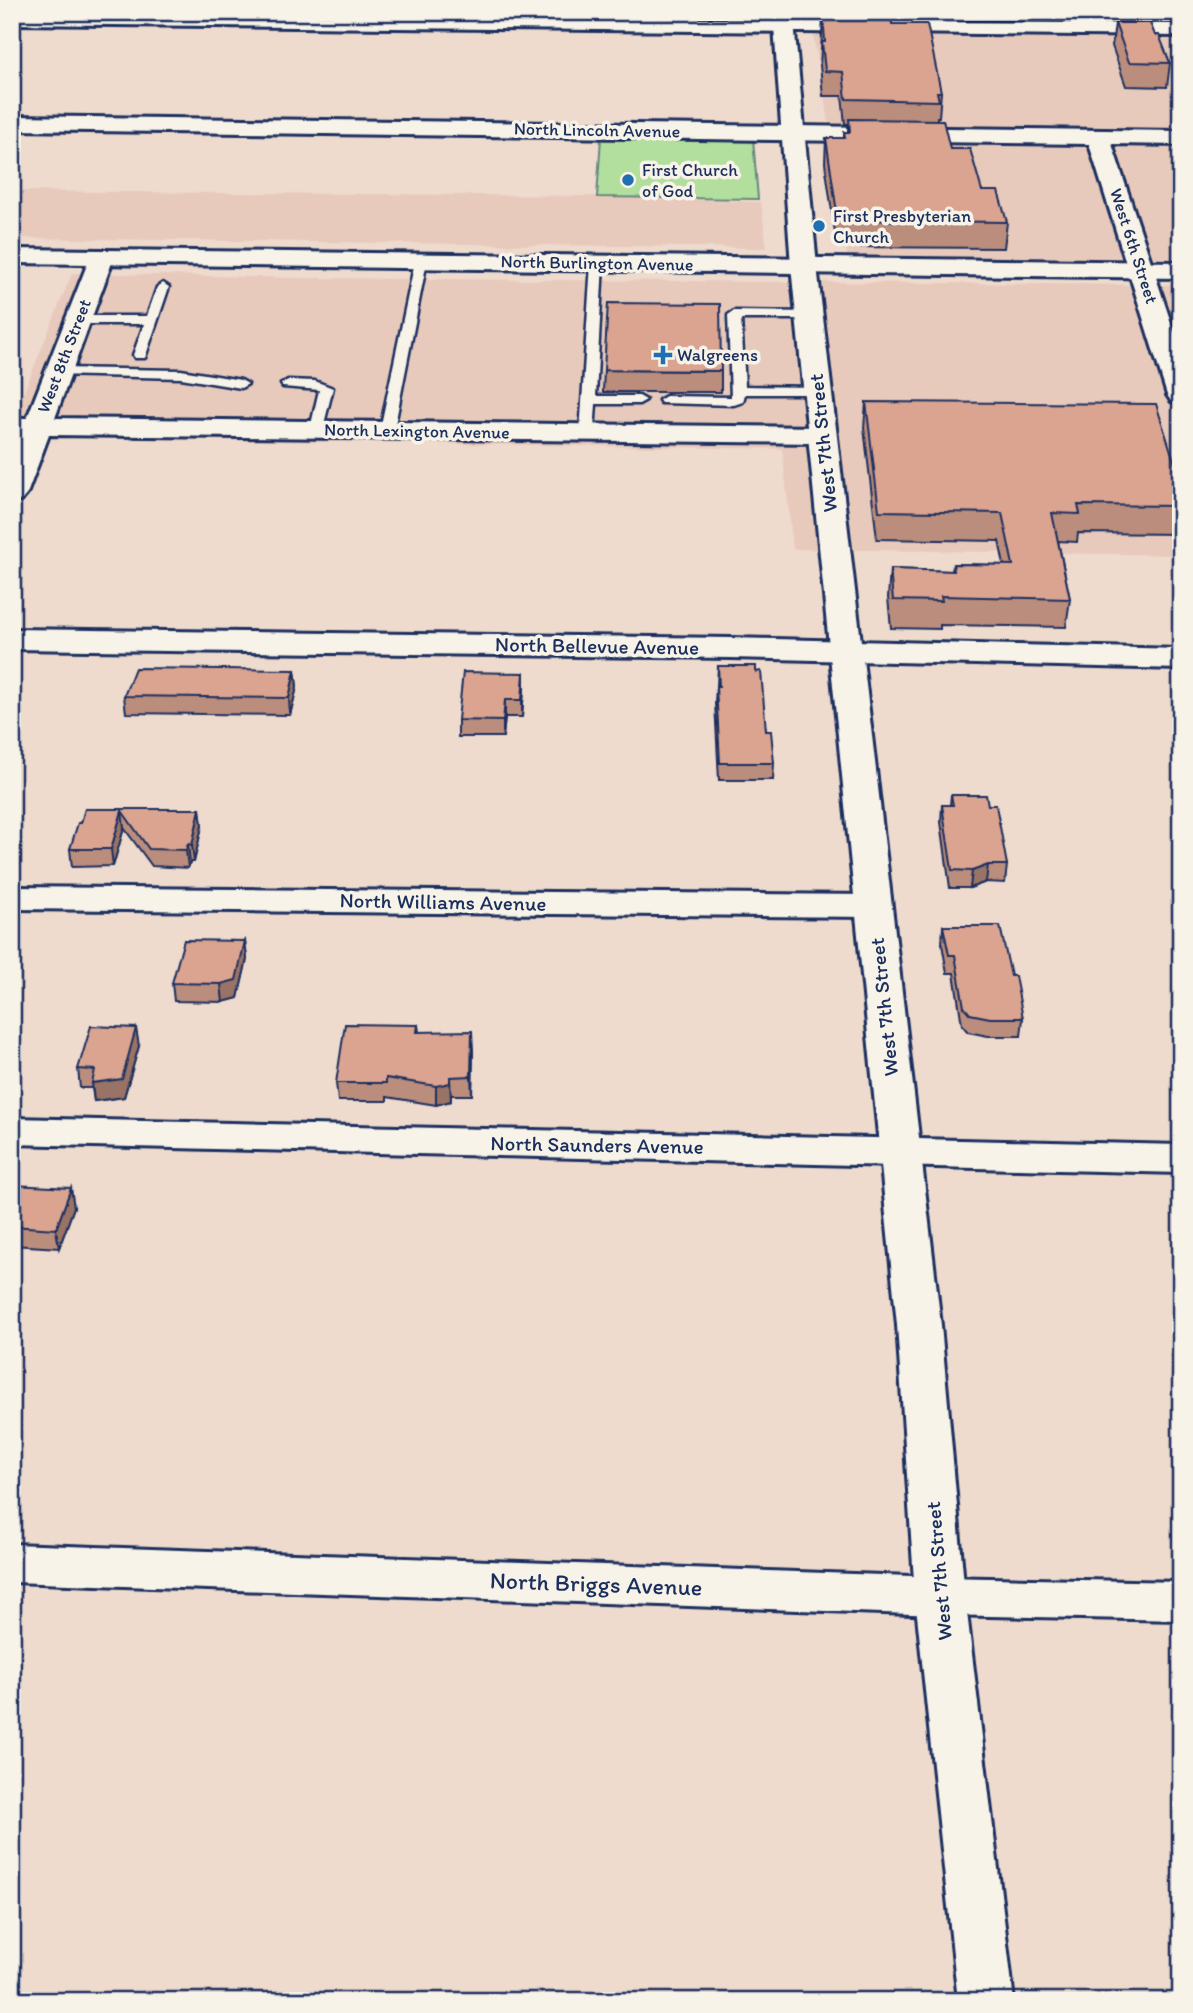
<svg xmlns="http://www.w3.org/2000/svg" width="1193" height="2013" font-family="Itim,sans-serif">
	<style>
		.built { fill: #e8cabc }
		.green { fill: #b2df9d; stroke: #66877e; stroke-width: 2 }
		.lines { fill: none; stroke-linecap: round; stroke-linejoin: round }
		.lane-casing { stroke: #1b2f5e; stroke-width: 5 }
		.street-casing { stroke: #1b2f5e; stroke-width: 6 }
		.secondary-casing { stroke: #1b2f5e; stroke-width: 6 }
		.highway-casing { stroke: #1b2f5e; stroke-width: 6 }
		.lane { fill: #f7f3e8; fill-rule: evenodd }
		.street { fill: #f7f3e8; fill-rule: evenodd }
		.secondary { fill: #f7f3e8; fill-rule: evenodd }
		.highway { fill: #f7f3e8; fill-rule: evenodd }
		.wall { fill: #bb8d7d; stroke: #1b2f5e; stroke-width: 2 }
		.shaded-wall { fill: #997366; stroke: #1b2f5e; stroke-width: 2 }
		.building { fill: #daa491; stroke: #1b2f5e; stroke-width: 2 }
		.poi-dot { fill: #1f6fb2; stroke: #f7f3e8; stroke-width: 2.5 }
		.labels { text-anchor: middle; stroke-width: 7; stroke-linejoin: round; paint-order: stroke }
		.far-street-label { font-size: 18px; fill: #1b2f5e; stroke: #f7f3e8 }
		.far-poi-label { font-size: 18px; fill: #1b2f5e; stroke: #f7f3e8; text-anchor: start }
		.street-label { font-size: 21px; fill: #1b2f5e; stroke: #f7f3e8 }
		.near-street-label { font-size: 24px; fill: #1b2f5e; stroke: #f7f3e8 }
	</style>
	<rect width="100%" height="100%" fill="#eedbce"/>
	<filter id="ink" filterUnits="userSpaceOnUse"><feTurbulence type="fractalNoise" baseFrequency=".0143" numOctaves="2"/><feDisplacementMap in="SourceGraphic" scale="14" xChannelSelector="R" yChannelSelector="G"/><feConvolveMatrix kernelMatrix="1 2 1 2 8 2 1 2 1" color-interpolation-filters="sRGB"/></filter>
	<g filter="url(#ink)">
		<path class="built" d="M690 12H761V21L690 20Z
			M813 34 1181 37V258L847 257 832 141Z
			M12 191 592 196 761 202 767 248 12 238Z
			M72 273 299 278 1181 285V555L793 549 782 449 12 437V421Z"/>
		<path class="green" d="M601 138 753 139 758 199 597 197Z"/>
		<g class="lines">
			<g class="lane-casing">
				<path id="lane" d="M421 257 427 261 394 430 387 434 380 430 415 261Z
					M597 259 603 263 596 396H639L646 400 639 404H596L594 433 587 437 580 433 591 263Z
					M163 283 169 287 145 358H135L133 355 144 324H78L71 320 78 316H147L157 287Z
					M734 311 814 312V318L809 319H741L745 386 817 387 824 391 822 394H745L743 402 734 405 661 403 659 400 666 396 731 397 728 315Z
					M58 368 181 370 241 380 248 384 241 388 181 378 53 375 51 372Z
					M288 380 315 381 333 388 322 432 317 433 310 429 319 390 283 387 281 384Z"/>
			</g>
			<g class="street-casing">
				<path id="street" d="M12 12 1181 24V36L12 24Z
					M12 116 1181 131V145L1112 144 1181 353V403L1171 401 1167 395 1089 144 12 130Z
					M102 250 111 252 114 257 55 418 822 427 832 429 836 435 832 441 822 443 49 435 27 494 22 500 12 503V456L21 434H12V418H27L90 257 93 252Z
					M12 629 731 638 1181 649V669L731 658 12 649Z
					M12 887 873 895 886 898 891 906 886 914 873 917 12 909Z
					M12 1118 1181 1145V1173L12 1144Z
					M12 1544 940 1577 1181 1582V1620L940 1615 12 1582Z"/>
			</g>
			<g class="secondary-casing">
				<path id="secondary" d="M773 12H793L817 266 941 1325 965 1596 1014 2001H958L915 1596 897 1325 791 266Z"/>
			</g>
			<g class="highway-casing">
				<path id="highway" d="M12 249 1181 262V278L12 263Z"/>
			</g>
			<use href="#lane" class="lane"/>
			<use href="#street" class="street"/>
			<use href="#secondary" class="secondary"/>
			<use href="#highway" class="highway"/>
		</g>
		<path class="wall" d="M821 12H890L892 24 941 92 939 117H937V120L950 149 1007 222 1004 248 837 247 825 163 826 138H844V132H848V124H845L842 96H823L820 65 823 18H821Z
			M1115 23 1155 35 1170 63 1167 87 1126 86 1112 46Z
			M604 370 721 371V392H603Z
			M866 402 1181 483V534L1078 533 1077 542 1058 541 1070 599 1066 627 940 625V629L891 628 888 598 890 569 952 571 953 564 1004 565 999 541 877 539 864 428Z
			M718 666 756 672 766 731 774 763 773 780H719L715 703 716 686H717Z
			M295 670 297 687 290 715 126 713 124 696Z
			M524 673V689L522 717H505L503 737H458V720Z
			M1177 691H1181V734L1174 708Z
			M951 795 988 805 1007 865 1005 883 986 882 970 888H950L941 822 942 805H950Z
			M85 809H200L202 826 194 862H190L188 868 152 866 124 828 113 866 72 867 70 849 81 823Z
			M943 926 1011 976 1023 1018 1021 1036H988L968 1032 962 1025 954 973H947L942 944Z
			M245 941 247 959 238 998 223 1002 174 1001 172 983Z
			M418 1025 419 1032 473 1050 472 1095H451V1101L436 1105 387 1097V1101H338L336 1083Z
			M139 1046 124 1097 94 1101 92 1088H80L78 1069Z
			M12 1185 74 1207 59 1248 12 1245Z"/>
		<path class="shaded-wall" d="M295 670 297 687 290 715 289 698Z
			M524 673V689L522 717V700Z
			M505 700V717L503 737V721Z
			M200 809 202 826 194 862 192 845Z
			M122 811 124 828 113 866 111 849Z
			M188 844 190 862 188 868 186 850Z
			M988 865 986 882 970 888 972 871Z
			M245 941 247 959 238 998 223 1002 221 984Z
			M136 1028 139 1046 124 1097 94 1101 92 1083Z
			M472 1031 473 1050 472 1095 471 1076Z
			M450 1077 451 1101 436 1105V1086Z
			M71 1188 74 1207 59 1248 56 1229Z"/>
		<path class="building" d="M823 12H890L892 24H927L941 92H937L939 101 846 99 843 72 825 71 822 42H825Z
			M1115 23H1150L1155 35H1159L1170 63 1129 62Z
			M849 119 943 120 950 149H970L982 191H998L1007 222 838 220 826 138H845L844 132H850Z
			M608 303 720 304 721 371 604 370Z
			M866 402 1156 404 1181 483V506L1078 505 1080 514 1052 513 1070 599 941 596 942 601 893 600 890 569 954 571 953 564 1013 565 1002 513 879 511Z
			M718 666H756V672L761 671 766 731H771L774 763H720L716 686H719Z
			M135 668 295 670 289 698 124 696Z
			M463 672 524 673 522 700H505L503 721 458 720Z
			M1177 691H1181V707Z
			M951 795H986L988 805H996L1007 865H988L972 871 952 870 942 805H953Z
			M85 809H200L192 845 188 844 186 850 149 849 122 811 111 849H70L78 823H81Z
			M943 926H1000L1011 976H1015L1023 1018H990L970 1014 964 1007 955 955H949Z
			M184 940 245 941 236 980 221 984 172 983Z
			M345 1024 418 1025 417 1032 472 1031 471 1076 450 1077V1083L436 1086 386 1078V1083H336Z
			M91 1026 136 1028 122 1079 92 1083 95 1070 78 1069Z
			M12 1185 71 1188 56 1229 12 1226Z"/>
	</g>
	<g class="poi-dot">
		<circle cx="628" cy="180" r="7"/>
		<circle cx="819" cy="226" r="7"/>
		<path d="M659.5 344.5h7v7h7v7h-7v7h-7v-7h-7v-7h7z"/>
	</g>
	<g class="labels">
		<g class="far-street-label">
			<text transform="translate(597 130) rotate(1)" y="6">North Lincoln Avenue</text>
			<text transform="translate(1134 246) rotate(72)" y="6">West 6th Street</text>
			<text transform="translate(597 263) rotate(1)" y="6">North Burlington Avenue</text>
			<text transform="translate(64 356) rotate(-69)" y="6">West 8th Street</text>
			<text transform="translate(417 431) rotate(1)" y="6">North Lexington Avenue</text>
		</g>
		<g class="far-poi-label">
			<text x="642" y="176">First Church<tspan x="642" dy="21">of God</tspan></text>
			<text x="833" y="222">First Presbyterian<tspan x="833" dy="21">Church</tspan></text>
			<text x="677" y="361">Walgreens</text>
		</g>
		<g class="street-label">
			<text transform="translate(823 443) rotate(-96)" y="7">West 7th Street</text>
			<text transform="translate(597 646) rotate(1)" y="7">North Bellevue Avenue</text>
			<text transform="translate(443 902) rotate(1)" y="7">North Williams Avenue</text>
			<text transform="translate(884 1007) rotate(-96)" y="7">West 7th Street</text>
			<text transform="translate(597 1145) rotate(1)" y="7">North Saunders Avenue</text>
			<text transform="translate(939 1571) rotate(-95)" y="7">West 7th Street</text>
		</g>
		<g class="near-street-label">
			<text transform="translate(596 1584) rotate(2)" y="8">North Briggs Avenue</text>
		</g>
	</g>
	<rect width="1193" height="2013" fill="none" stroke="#f7f3e8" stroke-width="42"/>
	<rect x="21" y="21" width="1151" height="1971" fill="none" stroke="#1b2f5e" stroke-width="2.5" filter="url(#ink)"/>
</svg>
